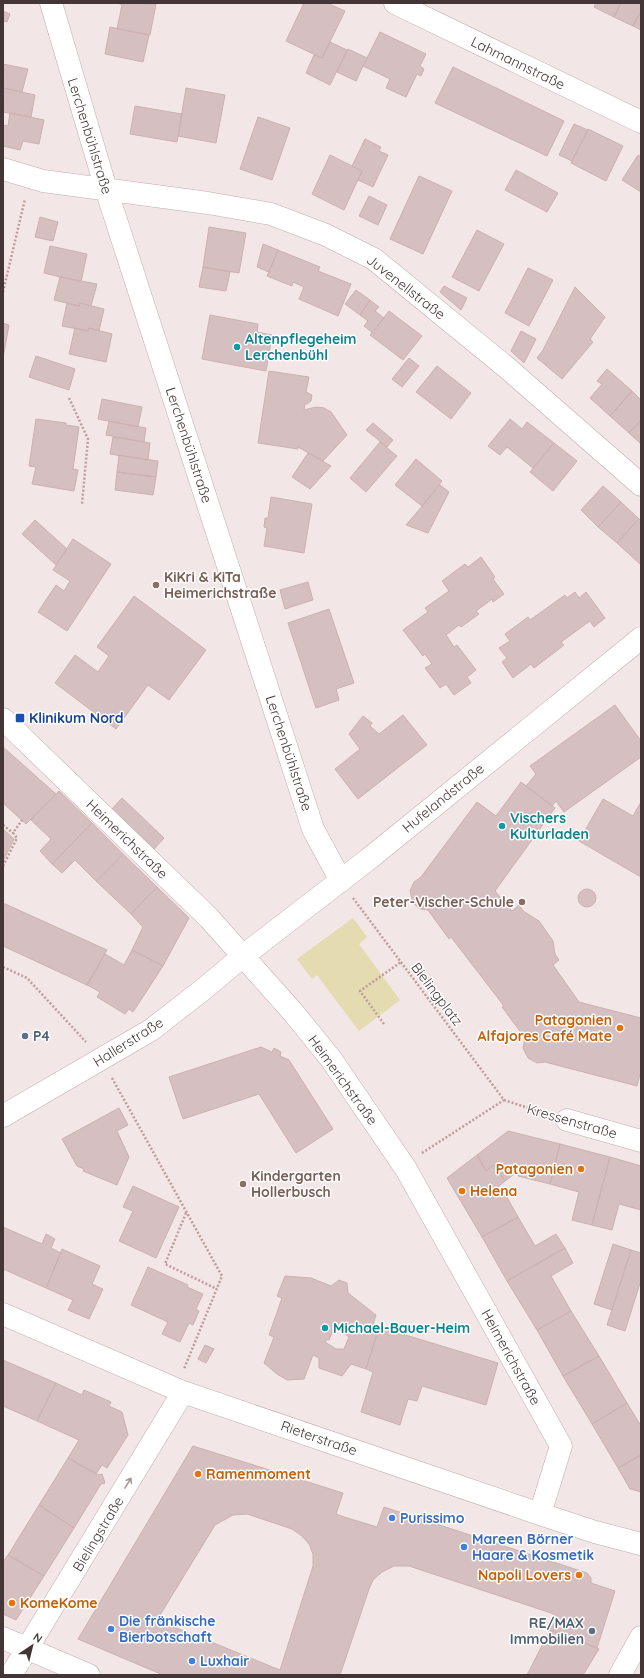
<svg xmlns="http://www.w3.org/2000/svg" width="644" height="1678" font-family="Quicksand,sans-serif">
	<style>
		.green { fill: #e4dbb1 }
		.building { fill: #d6bfc0; stroke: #cdb0b0; fill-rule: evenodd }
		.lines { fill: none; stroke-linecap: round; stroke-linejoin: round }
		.minor-casing { stroke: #c0adac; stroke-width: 23 }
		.path { stroke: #be9c9b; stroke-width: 2.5; stroke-dasharray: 2 2; stroke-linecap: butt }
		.minor { stroke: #fff; stroke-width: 22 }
		.oneway { stroke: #a29a9a }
		.culture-dot { fill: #0f9aa8; stroke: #fff; stroke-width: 1.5 }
		.education-dot { fill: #8d6e63; stroke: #fff; stroke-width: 1.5 }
		.transit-dot { fill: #1a4fb4; stroke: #fff; stroke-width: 1.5 }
		.food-dot { fill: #e8710a; stroke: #fff; stroke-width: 1.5 }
		.service-dot { fill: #5c6f8a; stroke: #fff; stroke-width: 1.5 }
		.shop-dot { fill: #3f7fe0; stroke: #fff; stroke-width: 1.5 }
		.labels { text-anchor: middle; stroke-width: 3; stroke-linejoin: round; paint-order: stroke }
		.street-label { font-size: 14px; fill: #443636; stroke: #fff }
		.culture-label { font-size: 14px; font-weight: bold; fill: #0d838f; stroke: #fff; text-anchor: start }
		.education-label { font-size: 14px; font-weight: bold; fill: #785e54; stroke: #fff; text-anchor: start }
		.transit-label { font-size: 14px; font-weight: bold; fill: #164399; stroke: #fff; text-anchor: start }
		.food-label { font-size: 14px; font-weight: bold; fill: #c56008; stroke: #fff; text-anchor: end }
		.service-label { font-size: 14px; font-weight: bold; fill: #4e5e75; stroke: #fff; text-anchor: start }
		.shop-label { font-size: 14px; font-weight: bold; fill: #366cbe; stroke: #fff; text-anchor: start }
	</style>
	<rect width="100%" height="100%" fill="#f2e7e6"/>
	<path class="green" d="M353 918 367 937 359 944 400 1000 359 1031 317 975 312 979 297 959Z"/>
	<path class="building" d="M118 3 156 4 150 35 117 29 122 5Z
		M304 3H327L345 11 322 58 286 41Z
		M596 3H621L614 17 594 7Z
		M621 3H641V11L633 26 614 17Z
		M3 11 10 14 7 22 4 21 3 24Z
		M641 11V30L633 26Z
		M110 27 149 35 143 62 105 54Z
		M380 32 426 54 420 66 424 69 421 76 417 74 406 97 386 88 390 79 363 66Z
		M330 42 347 50 330 85 306 73 314 55 322 58Z
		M348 49 367 58 356 81 337 72Z
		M3 64 28 69 22 92 3 88Z
		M453 67 564 121 547 156 435 103Z
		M3 88 35 95 31 117 3 112Z
		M186 88 225 95 216 143 178 136Z
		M135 106 182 114 177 142 130 134Z
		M10 113 44 120 39 144 23 141 20 150 3 146V125L8 126Z
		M258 117 290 128 272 180 240 169Z
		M574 124 588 130 572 161 559 155Z
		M588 129 623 146 606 181 571 163Z
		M365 139 381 147 379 151 388 155 373 187 358 180 362 171 352 166Z
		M330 155 362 171 344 210 312 194Z
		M638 155 641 157V192L622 180Z
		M516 170 558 193 547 212 505 190Z
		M419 176 452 191 423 254 390 239Z
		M369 196 387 205 378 225 359 216Z
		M40 217 58 222 53 241 35 237Z
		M209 227 246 233 239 273 203 267Z
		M477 230 504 244 479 291 452 277Z
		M263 244 278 250 269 272 257 267Z
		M50 246 87 254 81 282 44 273Z
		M278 250 320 267 318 271 351 284 338 316 299 299 304 287 293 282 292 286 267 276Z
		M203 267 230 272 226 291 199 287Z
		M528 268 553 280 529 326 505 313Z
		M60 277 97 284 91 306 80 303 79 306 54 300Z
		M444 286 467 298 461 310 440 292Z
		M575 287 605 317 590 339 593 342 562 379 537 358 543 350Z
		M356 290 370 300 360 315 345 304Z
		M370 300 379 307 375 311 384 318 373 333 364 326 368 321 360 315Z
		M67 303 79 306 80 303 104 309 99 331 89 328 88 331 62 326Z
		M389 311 422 336 403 360 370 335Z
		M210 315 258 324 257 332 272 335 266 371 202 359Z
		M3 323 9 325 3 358Z
		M75 328 88 331 89 328 112 334 106 362 69 354Z
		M521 331 536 339 524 363 511 351Z
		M36 356 75 369 69 390 29 377Z
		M409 358 419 366 402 387 392 379Z
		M437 366 471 393 451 419 416 392Z
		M607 369 632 391 610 416 590 398 602 384 597 381Z
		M269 371 309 377 306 392 312 395 311 401 307 404H305L304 410 316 407 324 408 331 412 347 435 323 461 298 447V449L258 443Z
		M632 391 641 400V420L629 433 610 416Z
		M102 399 142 407 138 427 98 419Z
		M36 419 66 423V425L79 427 73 469 78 470 74 491 32 484 36 467 29 466Z
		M510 419 522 429 527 422 554 443 533 468 507 447 500 455 488 446Z
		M641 420V444L629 433Z
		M109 421 146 428 144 442 106 435Z
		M373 423 393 440 387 447 366 430Z
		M113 437 150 443 148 460 110 454Z
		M380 442 397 456 366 492 350 478Z
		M554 443 577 461 553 491 530 472Z
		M308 453 331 466 310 489 292 477Z
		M119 455 158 461 156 477 117 472Z
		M416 459 442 481 422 506 395 485Z
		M117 472 156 477 153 495 115 490Z
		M440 485 449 492 428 533 406 525Z
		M603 486 621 502 598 527 581 510Z
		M271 497 312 504 304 553 264 546 267 528 264 527 265 518H268Z
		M621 502 639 519 617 543 598 527Z
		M639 519 641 520V565L617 543Z
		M35 520 67 549 56 565 22 534Z
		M73 539 111 564 67 631 38 612 56 585 64 591 70 581 53 570Z
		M481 557 495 577 493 579 504 594 493 602 492 599 476 611 479 614 461 627 459 625 446 635 454 647 457 645 476 670 467 677 471 683 454 695 446 684 440 688 425 668 432 664 425 654 423 656 403 630 428 612 425 608 449 591 442 581 465 564 468 567Z
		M308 582 313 600 285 609 280 590Z
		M575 592 579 598 586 592 605 618 594 627 590 621 561 642 564 645 559 649 534 668 531 664 513 678 502 662 507 658 499 648 510 641 505 634 528 617 530 620 565 595 567 598Z
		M134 596 206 650 169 700 148 685 116 729 55 683 75 655 98 672 109 656 97 647Z
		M329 609 354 683 336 689 339 700 316 708 288 623Z
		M615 705 641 741V757L564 812 556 801 552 806 526 786 536 774 530 766Z
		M403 715 427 745 358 799 335 769 360 749 349 734 363 716 372 723 370 726 379 734Z
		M3 747 56 794 26 824 3 803Z
		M521 782 555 808 495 891 512 911 519 905 523 911 539 921 553 941 555 954 559 960 553 965 579 1002 641 1018V1070L637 1086 545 1062 537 1063 528 1058 523 1048 525 1038 502 1007 504 1006 451 937 449 939 428 910 420 909 413 903 410 891 414 882 421 877 477 802 496 816Z
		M59 791 92 823 52 864 40 851 51 839 31 820Z
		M122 798 164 838 154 849 112 809Z
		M603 799 633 816 641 802V877L579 841Z
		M92 823 123 854 96 881 75 860 62 873 52 864Z
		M3 829 14 839 3 861Z
		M123 854 157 887 131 914 96 881Z
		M157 887 189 918 163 966 132 950 143 927 131 914Z
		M578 898a9 9 0 1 1 18 0a9 9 0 1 1-18 0Z
		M3 903 107 950 87 985 3 946Z
		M132 950 163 966 133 1012 129 1009 125 1014 97 997 100 992 87 985 105 954 124 965Z
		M261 1047 272 1052 274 1048 281 1052 280 1056 289 1060 333 1129 296 1153 259 1094 183 1119 169 1077Z
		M119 1108 128 1125 117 1131 129 1157 117 1185 83 1171 84 1169 77 1166 62 1139Z
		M508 1131 560 1144 550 1184 518 1176 517 1172 505 1181 494 1165 486 1171 477 1155Z
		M560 1144 610 1157 592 1225 572 1220 579 1192 550 1184Z
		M477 1155 486 1171 494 1165 505 1181 498 1187 501 1192H504L518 1217 482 1237 447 1178Z
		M610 1157 641 1166V1210L619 1204 612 1230 592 1225Z
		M133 1186 179 1207 156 1258 119 1241 133 1211 123 1207Z
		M518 1217 535 1246 556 1234 565 1248 507 1281 482 1237Z
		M3 1227 42 1244 46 1234 55 1239 51 1248 61 1253 46 1288 3 1269Z
		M613 1244 631 1250 612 1310 594 1304Z
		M565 1248 573 1263 551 1276 571 1311 537 1330 507 1281Z
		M62 1249 100 1266 92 1284 103 1289 89 1319 68 1310 73 1300 46 1288Z
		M631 1250 641 1253V1280L625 1331 607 1325Z
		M148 1267 188 1285 187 1287 203 1294 196 1309 199 1311 193 1325 189 1323 180 1342 162 1334 168 1322 131 1305Z
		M285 1276 311 1278 331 1286 339 1280 347 1283 348 1293 376 1315 373 1325 379 1327 366 1369 351 1364 342 1376 319 1368V1358L313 1355 304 1379 287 1380 277 1374 264 1363 274 1337 269 1335 282 1298 277 1296ZM333 1330 341 1331 349 1337 344 1349H336L325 1342 326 1340H329Z
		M571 1311 599 1356 563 1376 537 1330Z
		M379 1327 498 1363 486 1405 422 1386 417 1401 408 1399 400 1425 361 1412 373 1372 366 1369Z
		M205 1345 214 1349 206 1363 198 1359Z
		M599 1356 627 1403 592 1424 563 1376Z
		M3 1360 56 1383 37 1421 3 1406Z
		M56 1383 82 1395 84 1390 111 1402 109 1406 122 1412 128 1435 107 1468 102 1465 96 1474 68 1458 79 1440 37 1421Z
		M627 1403 641 1426V1455L618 1468 592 1424Z
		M193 1446 343 1493 336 1514 341 1516 377 1527 384 1507 587 1573 591 1578V1583L615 1591 597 1648 550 1630 554 1614 409 1566H394L382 1572 373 1580 369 1589 340 1675H163L78 1639ZM247 1514 292 1529 302 1536 309 1544 313 1554V1566L280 1670 157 1620 215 1525 233 1515Z
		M641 1455V1492L630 1489 618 1468Z
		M68 1458 99 1475 102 1474 105 1483 101 1484 74 1528 39 1505Z
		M39 1505 74 1528 44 1576 8 1555Z
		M8 1555 44 1576 16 1620 3 1614V1562Z
		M550 1630 599 1649 583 1675H527Z"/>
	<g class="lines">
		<g class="minor-casing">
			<path id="minor" d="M51 3 106 189 313 829 341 881
				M395 3 641 122
				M3 169 43 181 208 203 271 214 326 235 374 259 506 367 641 485
				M3 719 209 918 292 1011 331 1059 406 1169 561 1446 540 1514
				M3 1116 151 1030 205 988 243 956 370 858 641 638
				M567 1120 641 1141
				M3 1314 183 1392 540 1514 595 1532 641 1544
				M3 1638 89 1675
				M11 1675 183 1392
				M620 1675 641 1637"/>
		</g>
		<path class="path" d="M3 292 25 199
			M69 398 88 439 82 504
			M3 825 13 833
			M3 866 17 838 13 833 22 820
			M353 898 504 1100
			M3 967 27 978 86 1042
			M384 1024 360 991 401 962
			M112 1078 222 1276 184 1369
			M504 1100 547 1114
			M422 1153 504 1100
			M186 1213 165 1264 217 1289"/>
		<use href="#minor" class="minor"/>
	</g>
	<defs><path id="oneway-shaft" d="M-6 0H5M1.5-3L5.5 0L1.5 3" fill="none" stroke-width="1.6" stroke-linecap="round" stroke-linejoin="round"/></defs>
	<use class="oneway" href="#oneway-shaft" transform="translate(128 1483) rotate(-59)"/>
	<g class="culture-dot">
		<circle cx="237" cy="347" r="4"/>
		<circle cx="502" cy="826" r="4"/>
		<circle cx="325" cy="1328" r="4"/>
	</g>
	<g class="education-dot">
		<circle cx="156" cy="585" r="4"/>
		<circle cx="522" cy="902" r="4"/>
		<circle cx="243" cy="1184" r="4"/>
	</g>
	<rect class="transit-dot" x="15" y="713" width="10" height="10" rx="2"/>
	<g class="food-dot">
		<circle cx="620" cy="1028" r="4"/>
		<circle cx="581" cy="1169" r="4"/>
		<circle cx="462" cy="1191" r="4"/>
		<circle cx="198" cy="1474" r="4"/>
		<circle cx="579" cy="1575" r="4"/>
		<circle cx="12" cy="1603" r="4"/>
	</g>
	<g class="service-dot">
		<circle cx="25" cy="1036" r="4"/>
		<circle cx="592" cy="1631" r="4"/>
	</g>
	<g class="shop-dot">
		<circle cx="392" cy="1518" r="4"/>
		<circle cx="464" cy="1547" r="4"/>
		<circle cx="111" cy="1629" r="4"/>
		<circle cx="192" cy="1661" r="4"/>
	</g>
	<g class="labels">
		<g class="street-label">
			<text transform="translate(518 63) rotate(26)" y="5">Lahmannstraße</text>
			<text transform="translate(90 136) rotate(73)" y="5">Lerchenbühlstraße</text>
			<text transform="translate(406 287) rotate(38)" y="5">Juvenellstraße</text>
			<text transform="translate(189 445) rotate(72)" y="5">Lerchenbühlstraße</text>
			<text transform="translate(289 753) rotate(72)" y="5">Lerchenbühlstraße</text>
			<text transform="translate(443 798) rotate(-39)" y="5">Hufelandstraße</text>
			<text transform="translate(127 839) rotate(44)" y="5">Heimerichstraße</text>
			<text transform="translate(437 994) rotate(53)" y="5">Bielingplatz</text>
			<text transform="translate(128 1042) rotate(-32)" y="5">Hallerstraße</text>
			<text transform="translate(343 1080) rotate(54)" y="5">Heimerichstraße</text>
			<text transform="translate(572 1121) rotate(16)" y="5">Kressenstraße</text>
			<text transform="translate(511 1357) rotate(61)" y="5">Heimerichstraße</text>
			<text transform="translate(319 1438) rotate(19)" y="5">Rieterstraße</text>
			<text transform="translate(98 1534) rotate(-59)" y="5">Bielingstraße</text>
		</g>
		<g class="culture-label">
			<text x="245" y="344">Altenpflegeheim<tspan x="245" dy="16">Lerchenbühl</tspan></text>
			<text x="510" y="823">Vischers<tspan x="510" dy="16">Kulturladen</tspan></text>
			<text x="333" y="1333">Michael-Bauer-Heim</text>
		</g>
		<g class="education-label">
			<text x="164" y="582">KiKri &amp; KiTa<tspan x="164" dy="16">Heimerichstraße</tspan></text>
			<text x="514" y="907" text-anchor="end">Peter-Vischer-Schule</text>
			<text x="251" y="1181">Kindergarten<tspan x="251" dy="16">Hollerbusch</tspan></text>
		</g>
		<g class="transit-label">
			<text x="29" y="723">Klinikum Nord</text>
		</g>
		<g class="food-label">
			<text x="612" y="1025">Patagonien<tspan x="612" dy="16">Alfajores Café Mate</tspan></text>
			<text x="573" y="1174">Patagonien</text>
			<text x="470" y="1196" text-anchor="start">Helena</text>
			<text x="206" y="1479" text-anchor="start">Ramenmoment</text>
			<text x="571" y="1580">Napoli Lovers</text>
			<text x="20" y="1608" text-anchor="start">KomeKome</text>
		</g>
		<g class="service-label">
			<text x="33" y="1041">P4</text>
			<text x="584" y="1628" text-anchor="end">RE/MAX<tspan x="584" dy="16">Immobilien</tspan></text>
		</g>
		<g class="shop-label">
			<text x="400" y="1523">Purissimo</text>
			<text x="472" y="1544">Mareen Börner<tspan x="472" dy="16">Haare &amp; Kosmetik</tspan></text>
			<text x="119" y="1626">Die fränkische<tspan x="119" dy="16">Bierbotschaft</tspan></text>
			<text x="200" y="1666">Luxhair</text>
		</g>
	</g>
	<rect width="644" height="1678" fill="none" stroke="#443636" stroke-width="8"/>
	<g transform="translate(32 1646) rotate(35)" stroke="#ffffff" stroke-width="3" paint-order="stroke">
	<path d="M0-3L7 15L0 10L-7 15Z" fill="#443636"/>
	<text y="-6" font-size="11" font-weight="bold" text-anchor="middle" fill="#443636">N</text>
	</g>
</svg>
